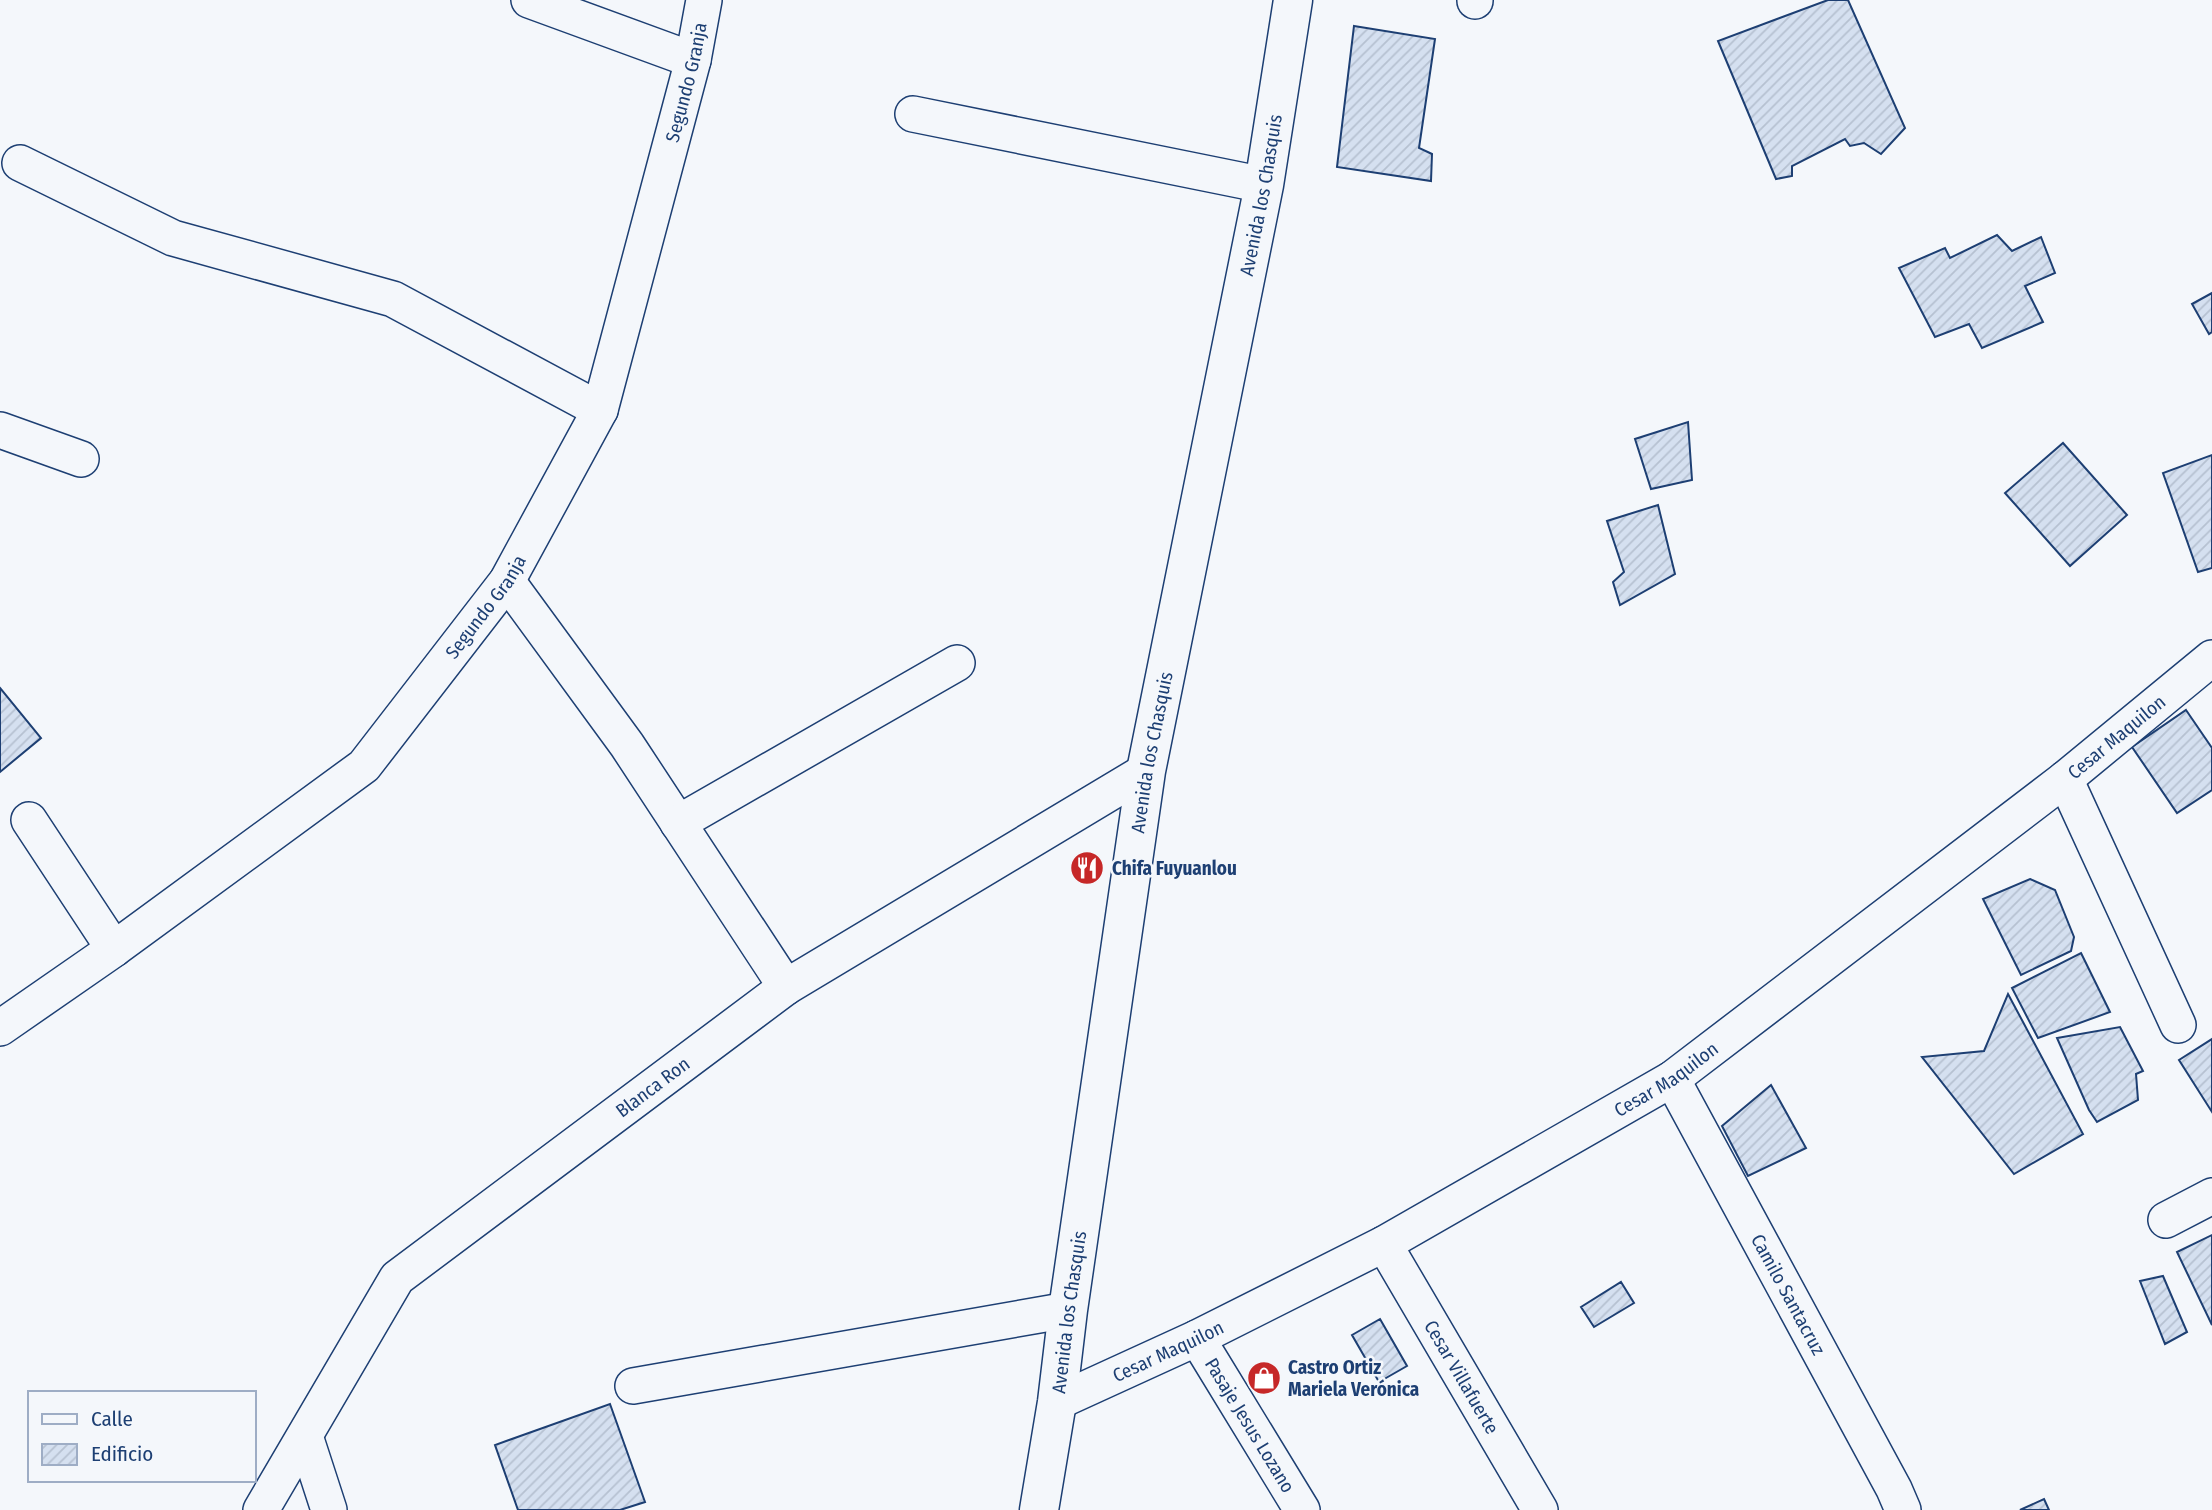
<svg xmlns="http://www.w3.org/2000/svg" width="2212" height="1510" font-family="'Fira Sans Condensed',sans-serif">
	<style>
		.building { fill: url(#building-hatch); stroke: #1d3f73; stroke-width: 2 }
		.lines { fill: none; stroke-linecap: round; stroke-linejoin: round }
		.street-casing { stroke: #1d3f73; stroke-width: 38 }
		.secondary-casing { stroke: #1d3f73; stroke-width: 41 }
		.street { stroke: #f4f7fb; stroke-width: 35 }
		.secondary { stroke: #f4f7fb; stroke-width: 38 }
		.labels { text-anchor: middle; stroke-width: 5; stroke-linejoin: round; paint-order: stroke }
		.street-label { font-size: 19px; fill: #1d3f73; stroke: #f4f7fb }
		.poi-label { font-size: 19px; font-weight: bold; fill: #1d3f73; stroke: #f4f7fb; text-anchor: start }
	</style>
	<defs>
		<pattern id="building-hatch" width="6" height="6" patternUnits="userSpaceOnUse" patternTransform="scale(1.75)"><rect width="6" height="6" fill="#d5e0f0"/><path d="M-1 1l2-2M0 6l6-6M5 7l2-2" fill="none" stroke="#b6c1d1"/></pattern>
	</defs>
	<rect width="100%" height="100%" fill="#f4f7fb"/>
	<path class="building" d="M1828 0H1848L1905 128 1881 154 1864 143 1850 146 1845 139 1792 166V176L1776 179 1718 41Z
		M1354 26 1435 39 1419 148 1432 154 1431 181 1337 167Z
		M1997 235 2012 251 2041 237 2055 273 2025 286 2043 322 1982 348 1969 324 1935 337 1899 268 1945 248 1950 258Z
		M2212 293V332L2209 334 2192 304Z
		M1688 422 1692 480 1651 489 1635 439Z
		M2063 443 2127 515 2070 566 2005 493Z
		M2212 455V568L2198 572 2163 473Z
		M1658 505 1675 574 1620 605 1613 582 1624 572 1607 521Z
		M0 688 41 738 0 772Z
		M2186 710 2212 748V790L2177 813 2132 747Z
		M2030 879 2055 890 2074 937 2071 951 2021 975 1983 899Z
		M2081 953 2110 1012 2038 1038 2012 988Z
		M2008 994 2083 1134 2014 1174 1922 1057 1984 1051Z
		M2120 1027 2143 1071 2136 1074 2138 1100 2097 1122 2089 1110 2057 1038Z
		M2212 1039V1112L2179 1060Z
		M1771 1085 1806 1148 1748 1176 1722 1126Z
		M2212 1235V1325L2177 1252Z
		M2163 1276 2187 1332 2165 1344 2140 1281Z
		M1621 1282 1634 1303 1594 1327 1581 1307Z
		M1380 1319 1407 1366 1379 1382 1352 1335Z
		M610 1404 645 1502 620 1510H518L495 1445Z
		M2044 1499 2049 1510H2020Z"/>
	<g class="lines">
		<g class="street-casing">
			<g id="street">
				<path d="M529 0 693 60"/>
				<path d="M1475 1V0"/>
				<path d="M913 114 1264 185"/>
				<path d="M20 163 173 238 393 299 600 410"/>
				<path d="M0 430 81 459"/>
				<path d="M507 581 627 745 786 987"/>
				<path d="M2065 779 2178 1025"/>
				<path d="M29 820 114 949"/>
				<path d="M678 823 957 663"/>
				<path id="s1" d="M0 1028 114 949 364 766 507 581 600 410 693 60 704 0"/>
				<path id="s2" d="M1672 1079 1894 1489 1903 1510"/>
				<path d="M2166 1220 2212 1196"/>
				<path id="s3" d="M1384 1244 1540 1510"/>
				<path id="s4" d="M1197 1338 1302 1510"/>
				<path d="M633 1386 1068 1310"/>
				<path id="s5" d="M1057 1402 1197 1338 1384 1244 1672 1079 2065 779 2212 658"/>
				<path d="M305 1436 329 1510"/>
				<path id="s6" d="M261 1510 397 1278 786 987 1146 771"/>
			</g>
		</g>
		<g class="secondary-casing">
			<g id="secondary">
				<path id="s7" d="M1039 1510 1057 1402 1068 1310 1146 771 1264 185 1293 0"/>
			</g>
		</g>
		<use href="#street" class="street"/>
		<use href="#secondary" class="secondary"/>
	</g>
	<defs>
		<g id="restaurant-disc" transform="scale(1.75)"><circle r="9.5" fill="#c62828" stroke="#f4f7fb"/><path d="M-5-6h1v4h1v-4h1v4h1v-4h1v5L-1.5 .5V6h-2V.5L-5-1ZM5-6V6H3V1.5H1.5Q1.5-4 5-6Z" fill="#fff"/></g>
		<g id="shop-disc" transform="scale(1.75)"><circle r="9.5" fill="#c62828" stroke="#f4f7fb"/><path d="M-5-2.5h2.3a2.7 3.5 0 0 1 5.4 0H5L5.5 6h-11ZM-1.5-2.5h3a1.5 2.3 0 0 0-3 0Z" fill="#fff"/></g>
	</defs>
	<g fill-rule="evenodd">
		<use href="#restaurant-disc" x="1087" y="868"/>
		<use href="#shop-disc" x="1264" y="1378"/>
	</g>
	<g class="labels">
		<g class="street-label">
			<text dy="7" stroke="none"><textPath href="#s1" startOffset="1216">Segundo Granja</textPath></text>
			<text dy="7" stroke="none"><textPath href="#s7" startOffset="1334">Avenida los Chasquis</textPath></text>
			<text dy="7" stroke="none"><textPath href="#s1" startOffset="649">Segundo Granja</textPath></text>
			<text dy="7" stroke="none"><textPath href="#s5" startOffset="1256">Cesar Maquilon</textPath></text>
			<text dy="7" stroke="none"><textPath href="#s7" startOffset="766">Avenida los Chasquis</textPath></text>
			<text dy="7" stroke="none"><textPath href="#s5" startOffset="690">Cesar Maquilon</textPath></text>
			<text dy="7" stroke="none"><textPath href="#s6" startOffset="588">Blanca Ron</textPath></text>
			<text dy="7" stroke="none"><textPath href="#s2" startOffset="245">Camilo Santacruz</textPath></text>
			<text dy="7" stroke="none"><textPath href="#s7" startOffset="200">Avenida los Chasquis</textPath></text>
			<text dy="7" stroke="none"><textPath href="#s5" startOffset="122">Cesar Maquilon</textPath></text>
			<text dy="7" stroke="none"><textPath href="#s3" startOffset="154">Cesar Villafuerte</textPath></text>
			<text dy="7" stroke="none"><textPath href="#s4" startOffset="102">Pasaje Jesus Lozano</textPath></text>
		</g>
		<g class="poi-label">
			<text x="1112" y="875">Chifa Fuyuanlou</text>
			<text x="1288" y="1374">Castro Ortiz<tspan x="1288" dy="22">Mariela Verónica</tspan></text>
		</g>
	</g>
	<rect x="28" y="1391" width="228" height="91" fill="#f4f7fb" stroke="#9eadc5" stroke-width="2"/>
	<rect x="42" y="1414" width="35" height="10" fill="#f4f7fb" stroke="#9eadc5" stroke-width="2"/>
	<text x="91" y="1426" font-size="21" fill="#1d3f73">Calle</text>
	<rect x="42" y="1444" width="35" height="21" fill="url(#building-hatch)" stroke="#9eadc5" stroke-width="2"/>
	<text x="91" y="1461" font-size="21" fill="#1d3f73">Edificio</text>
</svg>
